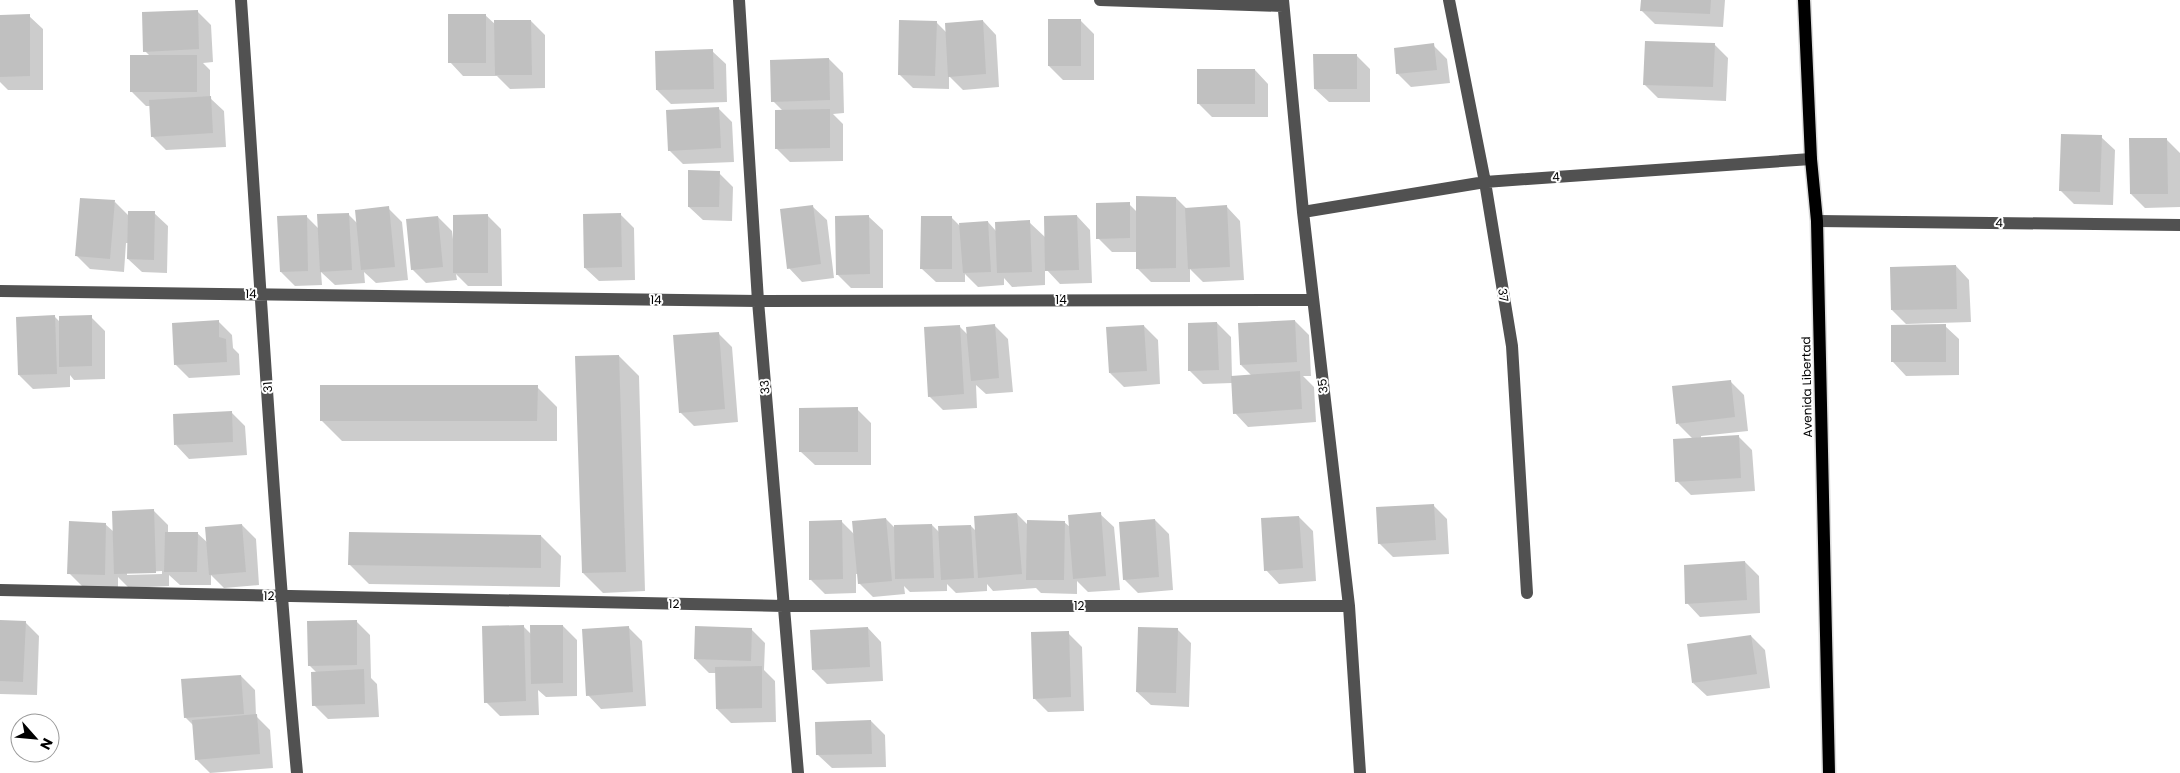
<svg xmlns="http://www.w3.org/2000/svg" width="2180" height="773" font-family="Poppins,sans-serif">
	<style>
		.shadow { fill: #0003; fill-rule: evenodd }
		.building { fill: #c0c0c0 }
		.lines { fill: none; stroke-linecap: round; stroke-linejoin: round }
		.major-casing { stroke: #dbdbdb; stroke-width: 15 }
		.minor { stroke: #515151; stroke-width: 12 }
		.major { stroke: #000; stroke-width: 12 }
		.labels { text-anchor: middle; stroke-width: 4; stroke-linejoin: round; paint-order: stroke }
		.street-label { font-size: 12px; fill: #000; stroke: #fff }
	</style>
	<rect width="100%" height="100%" fill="#fff"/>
	<path class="shadow" d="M1642 0H1725L1723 27 1655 24 1641 10Z
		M197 11 211 25 213 62 203 63 210 70V98L224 111 226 147 166 150 152 136 150 106H146L132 92 150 56 145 51Z
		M485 15 496 25 531 21 545 35V88L510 89 497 76H463L450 62Z
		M0 16H29L43 29V90H8L0 82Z
		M983 21 996 35 999 87 963 90 949 76V89L913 88 899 74 936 22 947 33Z
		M1081 21 1094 34V80H1063L1049 66Z
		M1714 44 1728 58 1726 101 1658 98 1644 84Z
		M1433 45 1447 59 1450 83 1411 87 1397 73Z
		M712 51 726 64 727 102 671 104 657 90Z
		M1356 55 1370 69V102H1329L1315 89Z
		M829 59 843 73 844 113 833 114 843 124V161L790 162 777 149 783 111 773 101Z
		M1255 70 1268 84V117H1212L1198 103Z
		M718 108 732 122 734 162 683 164 669 150Z
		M2101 137 2115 150 2113 205 2074 204 2060 190Z
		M2166 139 2180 153V207L2145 208 2131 194Z
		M719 173 733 187 732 221 703 220 689 207Z
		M1176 198 1187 209 1227 207 1240 221 1244 280 1203 282 1190 269V282H1151L1137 268V252H1112L1098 238 1129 204 1137 212Z
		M115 202 129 216 154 213 168 226 167 273 142 272 128 259V243H126L124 272 90 269 76 255Z
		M813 207 827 220 834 278 802 282 789 268Z
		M388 208 402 222 408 280 376 283 364 272 365 283 335 285 321 272 322 285 295 286 281 272 306 216 319 229 348 214 357 223Z
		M620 214 634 228 635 280 599 281 585 268Z
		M487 215 501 229 502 286H468L456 274 457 280 426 283 412 269 438 217 452 231 453 239Z
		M1077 216 1090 230 1092 283 1060 284 1045 268V285L1012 287 1004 278V285L978 287 965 274V282H936L922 269 951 217 961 227 988 222 996 231 1029 222 1046 238Z
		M869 217 883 230V288H851L837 274Z
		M1956 266 1969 280 1971 322 1906 324 1892 310Z
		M55 317 60 322 91 317 105 331V379L74 380 70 375V387L33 389 19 375Z
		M218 321 232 335 233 348 239 354 240 375 189 378 175 364Z
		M1295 321 1309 335 1311 376H1303L1314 387 1316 422 1248 427 1235 413 1232 383 1203 384 1189 370 1217 323 1231 337 1232 378 1252 376 1241 365Z
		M994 325 1008 339 1013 392 986 394 976 385 977 408 943 410 929 396 960 327 968 335Z
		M1144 326 1158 340 1160 384 1124 387 1110 373Z
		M1945 326 1959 339V375L1906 376 1893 362Z
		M718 333 732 347 738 422 694 426 680 412Z
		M619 356 639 376 645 591 603 593 583 573Z
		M1730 381 1744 395 1748 431 1701 436V438L1738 436 1752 450 1755 491 1691 495 1677 481 1693 439 1678 424Z
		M537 387 557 407V441H342L322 421Z
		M857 409 871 423V465H815L801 452Z
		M231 412 245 426 247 455 189 459 176 445Z
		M1433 505 1447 519 1449 554 1393 557 1379 543Z
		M154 511 168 525V533H197L208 543 242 525 256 539 259 585 224 588 211 575V585H180L169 575V586L129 588 118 577V588L83 587 69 573 105 524 114 532ZM162 571V574L127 575V573Z
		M1017 514 1029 526 1064 522 1070 527 1100 514 1114 527 1120 590 1088 592 1077 581V594L1041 593 1036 588 993 591 987 584V591L956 593 947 584V591L910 592 904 586 905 594 873 597 859 583 858 574H856V593L825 594 811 580 842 522 855 535 886 519 895 528 932 525 940 533 971 526 977 532Z
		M1299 517 1313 531 1316 581 1279 584 1266 570Z
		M1155 520 1169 534 1173 590 1138 593 1124 579Z
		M541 536 561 556 560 587 369 584 349 564Z
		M1745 562 1759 576 1760 613 1700 617 1687 603Z
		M0 621 25 622 39 636 37 695 0 694Z
		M356 621 370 635 371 678 377 684 379 717 328 719 314 705 317 673 309 665Z
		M523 626 532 635 563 626 577 640V696L546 697 538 690 539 715 500 716 486 702Z
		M628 627 642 641 646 706 601 709 588 695Z
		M868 628 881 642 883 681 827 684 813 670Z
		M751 629 765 643 764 670 775 681 776 722 731 723 717 709 716 673H709L695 659Z
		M1177 629 1191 643 1189 707 1151 705 1137 692Z
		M1068 633 1082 647 1084 711 1048 712 1034 698Z
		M1751 636 1765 650 1770 688 1707 696 1693 683Z
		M241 676 255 690 256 716 270 730 273 768 210 773 196 759 194 726 185 717Z
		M871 721 885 735 886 767 832 768 818 755Z"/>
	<path class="building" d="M1641 0H1711L1710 14 1640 11Z
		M198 10 199 49 143 52 142 12Z
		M30 14V76L0 77V15Z
		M448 14H486V63H448Z
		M1048 19H1081V66H1048Z
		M494 20H531L532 75H495Z
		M899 20 937 21 935 76 898 75Z
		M983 20 986 74 948 77 945 23Z
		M1645 41 1715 43 1713 87 1643 85Z
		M1434 43 1437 70 1396 74 1394 48Z
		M713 49 714 89 656 90 655 51Z
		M1313 54H1357V89H1314Z
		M130 55H197V92H130Z
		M829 58 830 100 771 102 770 60Z
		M1197 69H1255V104H1197Z
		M211 96 213 133 151 137 149 100Z
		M719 107 721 148 668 151 666 110Z
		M830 109V148L775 149V110Z
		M2061 134 2102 135 2100 192 2059 191Z
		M2129 138H2167L2168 194H2130Z
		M688 170 720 171 719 207H688Z
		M1136 196 1176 197V268L1136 269Z
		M80 198 115 200 110 259 75 256Z
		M1130 202V238L1096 239V203Z
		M813 205 821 264 787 269 780 209Z
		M1227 205 1230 267 1188 269 1185 208Z
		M389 206 395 267 361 270 355 210Z
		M128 211H155L154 260 127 259Z
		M349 213 352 270 320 272 317 214Z
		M621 213 622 267 584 268 583 214Z
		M488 214V273H453V215Z
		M307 215 308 271 280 272 277 216Z
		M869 215 870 274 836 275 835 216Z
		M1077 215 1079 270 1045 271 1044 216Z
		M438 216 443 267 411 270 406 219Z
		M921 216H952V269H920Z
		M1030 220 1032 272 997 273 995 222Z
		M988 221 991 272 963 273 959 223Z
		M1956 265 1957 309 1891 310 1890 267Z
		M55 315 57 374 18 375 16 317Z
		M92 315V366L59 367V316Z
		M219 320V337L226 339 227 362 174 365 172 323Z
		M1295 320 1297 362 1240 365 1238 323Z
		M1217 322 1219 370 1188 371V323Z
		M995 324 999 378 971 381 966 327Z
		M1946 324V362H1891V325Z
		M960 325 964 394 928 397 924 327Z
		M1144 325 1147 371 1109 373 1106 327Z
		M719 332 725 409 679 413 673 335Z
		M619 355 626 572 582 573 575 356Z
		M1300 371 1302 409 1233 414 1231 376Z
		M1731 380 1735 417 1676 424 1672 386Z
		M320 385H538L537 421H320Z
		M858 407V452H799V408Z
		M232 411 233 442 174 445 173 414Z
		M1739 435 1741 478 1675 482 1673 439Z
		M1434 504 1436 540 1378 544 1376 507Z
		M154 509 156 573 114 574 112 511Z
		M1101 512 1106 576 1073 579 1068 515Z
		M1017 513 1022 574 978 578 974 516Z
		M1299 516 1303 568 1264 571 1261 518Z
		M886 518 892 581 858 584 852 521Z
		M1155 519 1159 577 1123 580 1119 522Z
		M842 520 843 579 809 580V521Z
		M1027 520 1065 521 1064 580H1026Z
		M69 521 106 523 105 575 67 574Z
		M242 524 246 572 209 575 205 527Z
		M932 524 934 578 895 579 894 525Z
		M971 525 974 578 941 580 938 526Z
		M165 532H198L197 572H164Z
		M349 532 541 535V568L348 565Z
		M1745 561 1747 600 1685 604 1684 565Z
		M0 620 26 621 23 682 0 681Z
		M357 620V665L308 666 307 621Z
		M524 625 526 701 484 703 482 626Z
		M530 625H563V683L531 684Z
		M629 626 633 692 586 696 582 629Z
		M695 626 752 628 751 661 694 659Z
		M868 627 870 667 812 670 810 630Z
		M1138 627 1178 628 1176 693 1136 692Z
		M1069 631 1071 697 1033 699 1031 632Z
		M1751 635 1757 674 1692 683 1687 644Z
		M762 666V708L716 709 715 667Z
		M364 669 365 704 312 706 311 672Z
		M241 675 244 714 184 718 181 679Z
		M257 714 260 754 195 760 192 720Z
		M871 720 872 754 816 755 815 722Z"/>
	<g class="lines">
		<g class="major-casing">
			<path id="major" d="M1804 0 1811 159 1817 221 1829 773"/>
		</g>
		<path class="minor" d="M241 0C259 258 273 516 297 773
			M739 0 758 301 798 773
			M1100 0 1283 6
			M1283 0 1303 212 1349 606 1360 773
			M1449 0 1485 182 1512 346 1527 593
			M1303 212 1485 182 1811 159
			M1817 221 2180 225
			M0 291 758 301 1312 300
			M0 590 784 606H1349"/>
		<use href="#major" class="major"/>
	</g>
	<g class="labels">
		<g class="street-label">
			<text transform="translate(1556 177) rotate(-4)" y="4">4</text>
			<text transform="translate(1999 223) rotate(1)" y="4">4</text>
			<text transform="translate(251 294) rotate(1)" y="4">14</text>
			<text transform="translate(1503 295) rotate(81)" y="4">37</text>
			<text transform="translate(656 300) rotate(1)" y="4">14</text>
			<text x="1061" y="304">14</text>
			<text transform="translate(1323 386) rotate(-97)" y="4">35</text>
			<text transform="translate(268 387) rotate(-94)" y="4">31</text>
			<text transform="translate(765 387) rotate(-95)" y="4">33</text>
			<text transform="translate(1807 387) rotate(-91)" y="4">Avenida Libertad</text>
			<text transform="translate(269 596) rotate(1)" y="4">12</text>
			<text transform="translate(674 604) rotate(1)" y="4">12</text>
			<text x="1079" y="610">12</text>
		</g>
	</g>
	<g transform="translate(35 738) rotate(117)"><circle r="24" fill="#ffffff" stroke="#999999"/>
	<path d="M0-4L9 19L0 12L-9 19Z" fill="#000000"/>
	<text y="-8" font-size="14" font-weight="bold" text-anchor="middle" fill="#000000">N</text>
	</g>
</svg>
